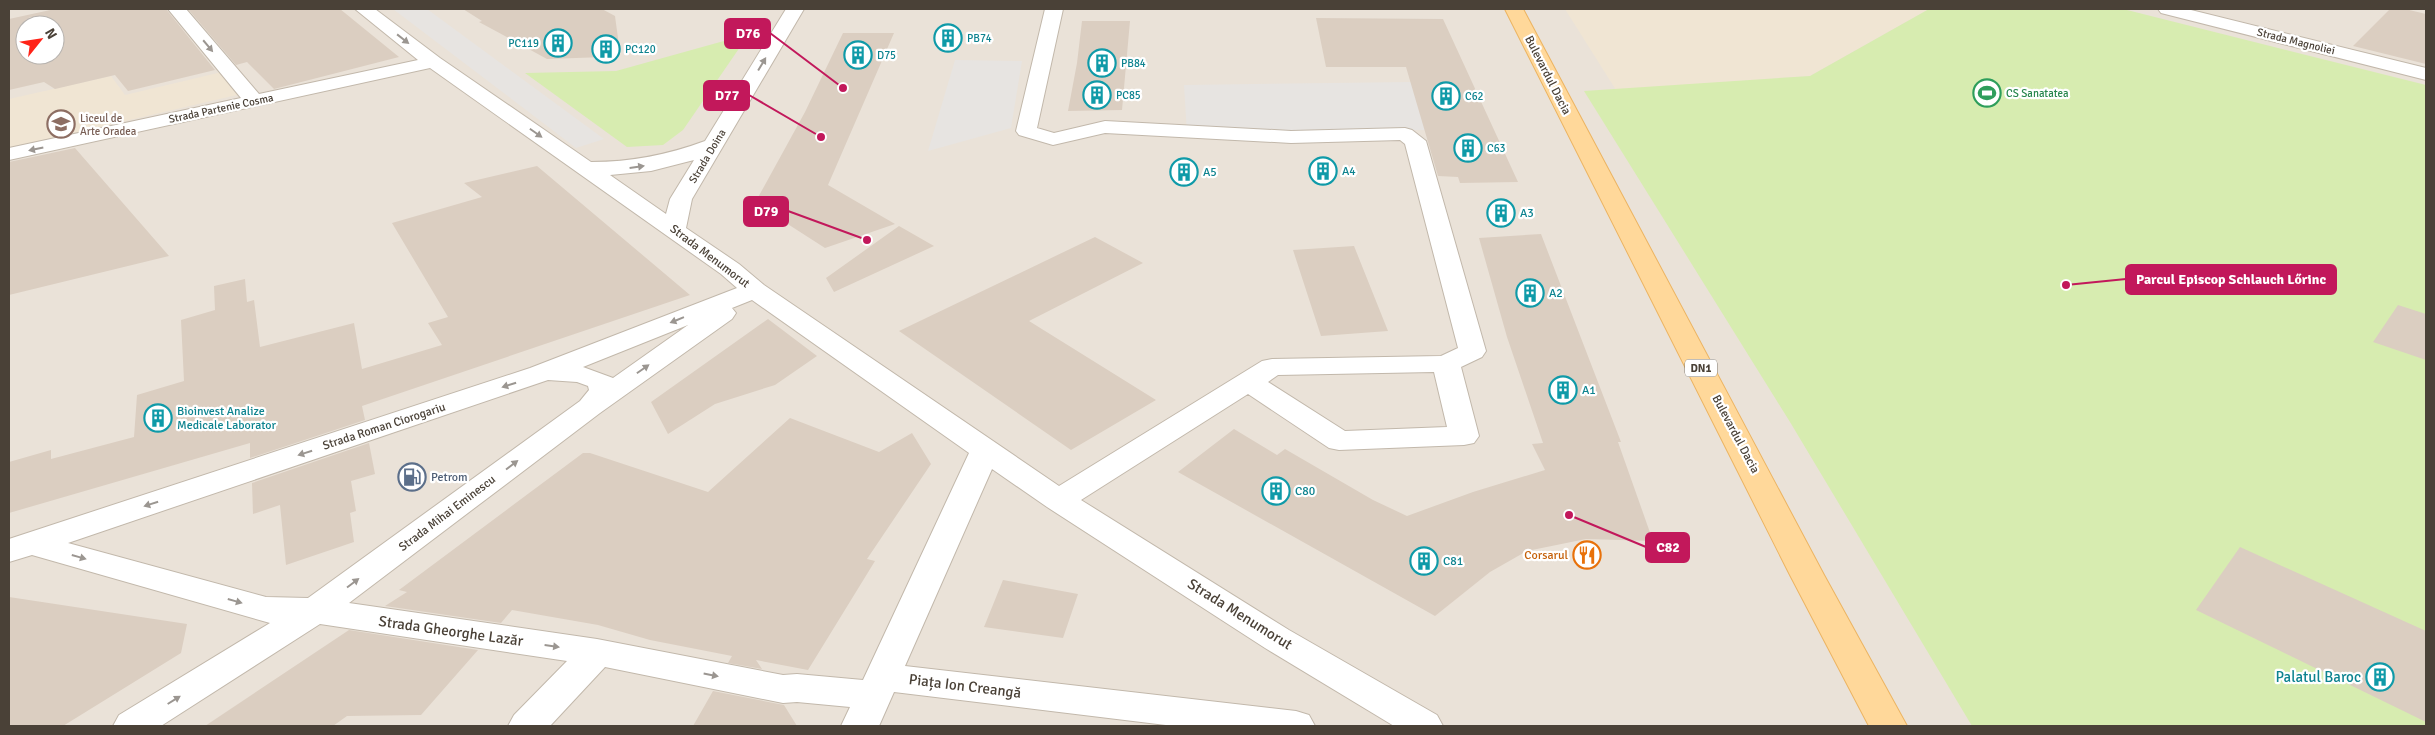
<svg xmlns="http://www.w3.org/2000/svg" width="2435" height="735" font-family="Signika,sans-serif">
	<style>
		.residential { fill: #eae2d8; fill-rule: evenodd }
		.education { fill: #f0e5d3 }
		.green { fill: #d7ecb0 }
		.parking { fill: #e7e4e1 }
		.building { fill: #dbcec1; fill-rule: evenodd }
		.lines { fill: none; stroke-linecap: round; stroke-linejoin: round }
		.minor-casing { stroke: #c2b8ab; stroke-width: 2 }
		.major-casing { stroke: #ecb462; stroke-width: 2 }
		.minor { fill: #fff; fill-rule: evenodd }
		.major { fill: #ffd89a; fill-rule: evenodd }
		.oneway { fill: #9b9691 }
		.labels { text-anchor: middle; stroke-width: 4.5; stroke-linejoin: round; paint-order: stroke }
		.far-culture-label { font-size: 11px; fill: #0d838f; stroke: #fff; text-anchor: start }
		.far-street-label { font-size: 11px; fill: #4a4137; stroke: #fff }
		.far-leisure-label { font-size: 11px; fill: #27864d; stroke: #fff; text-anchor: start }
		.far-education-label { font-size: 11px; fill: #785e54; stroke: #fff; text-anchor: start }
		.shield { fill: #fff; stroke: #807a73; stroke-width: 1 }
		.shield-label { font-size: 11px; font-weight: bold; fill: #4a4137 }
		.street-label { font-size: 12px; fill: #4a4137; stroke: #fff }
		.culture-label { font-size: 12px; fill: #0d838f; stroke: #fff; text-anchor: start }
		.service-label { font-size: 12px; fill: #4e5e75; stroke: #fff; text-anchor: start }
		.food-label { font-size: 12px; fill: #c56008; stroke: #fff; text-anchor: end }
		.near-street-label { font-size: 15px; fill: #4a4137; stroke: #fff }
		.near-culture-label { font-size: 15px; fill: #0d838f; stroke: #fff; text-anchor: end }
		.leader { fill: none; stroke: #c2185b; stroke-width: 2 }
		.callout-dot { fill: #c2185b; stroke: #fff; stroke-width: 2 }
		.callout { fill: #c2185b; stroke: #c2185b; stroke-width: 2 }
		.callout-label { font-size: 14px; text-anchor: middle; font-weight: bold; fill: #fff }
	</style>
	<rect width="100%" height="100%" fill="#f6f1ea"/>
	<path class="residential" d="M9 9H2426V726H9ZM25 25H55V55H25Z"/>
	<path class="education" d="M1565 9H1929L1810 76 1616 90Z
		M222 72 241 94 9 148V99L111 76 125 95Z"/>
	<path class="green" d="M1929 9H2123L2426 85V726H1972L1790 422 1584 91 1810 76Z
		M749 34 683 130 663 145 627 147 525 73 616 71Z"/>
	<path class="parking" d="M393 9H427L604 139 576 148Z
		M955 60 1022 61 1011 128 928 151Z
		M1411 82 1427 130 1187 134 1184 85Z"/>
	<path class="building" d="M55 9H166L215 70 128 91 115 75 55 89 44 82 9 90V19ZM25 25H55V55H25Z
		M188 9H340L399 57 274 89 247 62 236 65Z
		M463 9H602L615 16 620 53 605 57 547 59 479 22 482 21Z
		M2390 9H2405L2426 14V64L2353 46Z
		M1316 18 1443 19 1518 182 1460 183 1458 177 1438 176 1406 67H1326Z
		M1082 21H1130L1122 110 1068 111 1077 63Z
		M843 33H894L828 185 895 224 825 248 755 203 805 112Z
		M75 148 169 256 9 295V162Z
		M537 166 690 295 362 406 365 420 250 458V443L9 513V462L51 450V459L134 437 137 395 184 381 181 320 215 310 214 286 245 279 247 302 254 300 260 347 354 323 362 369 442 345 428 323 448 317 392 223 482 197 464 183Z
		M899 226 934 246 834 292 826 278Z
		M1541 234 1621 442H1618L1653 541 1586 539 1527 551 1490 572 1435 616 1178 472 1234 429 1277 455 1285 449 1373 500 1407 516 1473 492 1545 470 1532 444 1543 443 1507 337 1479 238Z
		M1095 237 1143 263 1029 321 1156 400 1071 450 899 331Z
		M1354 246 1388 331 1321 336 1293 250Z
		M2398 305 2426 314V360L2373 342Z
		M768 319 817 356 775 385 715 404 668 434 651 402Z
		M790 418 879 452 912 433 931 464 867 559 875 561 808 670 756 660 762 669 728 663 732 656 650 640 598 625 512 610 501 623 385 606 407 592 399 590 583 453H590L708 492Z
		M369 443 375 474 351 481 356 511 350 513 354 542 286 565 280 505 253 514 252 483Z
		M2240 547 2426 631V722L2196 610Z
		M1003 580 1078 594 1063 638 984 627Z
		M9 597 187 624 181 653 63 726H9Z
		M349 630 478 650 421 715 347 716 333 726H205Z
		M713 691 784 705 797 726H693Z"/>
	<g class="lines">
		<g class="minor-casing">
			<path id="minor" d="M168 9H186L259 94 418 60 355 9H375L440 58 591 162C632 162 667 155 705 141L786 9H804L692 199 686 228 739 264 764 285 1059 486 1262 361 1272 359 1441 356 1458 348 1405 144 1400 140 1291 143 1105 133 1053 145 1019 135 1016 131 1045 9H1063L1037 128 1054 133 1105 121 1291 131 1405 128 1412 130 1426 141 1486 351 1482 357 1461 367 1479 436 1474 443 1464 445 1339 450 1329 448 1248 394 1081 500 1289 630 1437 715 1443 726H1394L1265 648 1047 507 992 469 905 666 1296 711 1309 715 1315 726H1174L894 692 879 726H841L850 707 797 702 783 703 605 667 550 726H508L514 715 567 661 320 624 161 726H113L119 715 270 623 32 555 9 562V539L530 368 737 288 721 274 430 68 9 160V148L241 98ZM694 160 670 199 666 214 610 175 651 171ZM752 300 969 453 863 680 797 674 783 675 597 639 349 603 600 413 732 319 736 313 732 308ZM688 325 613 378 583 367ZM1434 372 1447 427 1345 431 1268 382 1278 375ZM548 380 577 382 588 386 589 390 580 401 308 598 266 597 68 543Z
				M2158 9H2187L2426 68V80L2161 13Z"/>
		</g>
		<g class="major-casing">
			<path id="major" d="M1505 9H1523L1824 575 1907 726H1869L1790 575Z"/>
		</g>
		<use href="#minor" class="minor"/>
		<use href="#major" class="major"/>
	</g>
	<defs><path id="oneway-solid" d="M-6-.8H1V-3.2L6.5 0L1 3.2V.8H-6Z" transform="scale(1.25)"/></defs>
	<g class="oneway">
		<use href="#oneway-solid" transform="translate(403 39) rotate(38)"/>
		<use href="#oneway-solid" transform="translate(208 46) rotate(50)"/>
		<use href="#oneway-solid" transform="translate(762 64) rotate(-59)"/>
		<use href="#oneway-solid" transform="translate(536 133) rotate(35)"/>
		<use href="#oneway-solid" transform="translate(36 149) rotate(168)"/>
		<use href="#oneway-solid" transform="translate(637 167) rotate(-8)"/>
		<use href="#oneway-solid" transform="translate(677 320) rotate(158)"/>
		<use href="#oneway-solid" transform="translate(643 369) rotate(-35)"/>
		<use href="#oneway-solid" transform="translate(509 385) rotate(162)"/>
		<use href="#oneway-solid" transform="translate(305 453) rotate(162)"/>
		<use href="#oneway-solid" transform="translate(512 465) rotate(-37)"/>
		<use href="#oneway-solid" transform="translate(151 504) rotate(162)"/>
		<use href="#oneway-solid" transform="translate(79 557) rotate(16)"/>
		<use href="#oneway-solid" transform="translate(353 583) rotate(-37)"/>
		<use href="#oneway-solid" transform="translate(235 601) rotate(16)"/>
		<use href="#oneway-solid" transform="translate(552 646) rotate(8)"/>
		<use href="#oneway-solid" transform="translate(711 675) rotate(11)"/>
		<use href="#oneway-solid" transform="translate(174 700) rotate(-32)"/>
	</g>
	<defs>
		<g id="building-ring" transform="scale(1.4375)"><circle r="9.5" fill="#fff" stroke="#0f9aa8" stroke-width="1.5"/><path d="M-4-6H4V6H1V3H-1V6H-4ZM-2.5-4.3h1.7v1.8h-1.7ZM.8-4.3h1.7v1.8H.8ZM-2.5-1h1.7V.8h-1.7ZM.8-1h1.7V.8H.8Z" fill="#0f9aa8"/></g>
		<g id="stadium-ring" transform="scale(1.4375)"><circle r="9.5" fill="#fff" stroke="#2e9e5b" stroke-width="1.5"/><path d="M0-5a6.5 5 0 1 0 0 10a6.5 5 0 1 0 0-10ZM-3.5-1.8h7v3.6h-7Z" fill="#2e9e5b"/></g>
		<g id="school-ring" transform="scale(1.4375)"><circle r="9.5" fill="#fff" stroke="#8d6e63" stroke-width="1.5"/><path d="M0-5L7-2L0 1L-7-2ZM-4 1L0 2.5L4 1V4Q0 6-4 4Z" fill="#8d6e63"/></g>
		<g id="fuel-ring" transform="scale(1.4375)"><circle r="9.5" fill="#fff" stroke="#5c6f8a" stroke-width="1.5"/><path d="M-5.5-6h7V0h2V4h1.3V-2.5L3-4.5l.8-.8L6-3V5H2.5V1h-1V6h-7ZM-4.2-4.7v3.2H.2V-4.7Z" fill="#5c6f8a"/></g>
		<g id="restaurant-ring" transform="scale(1.4375)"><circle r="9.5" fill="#fff" stroke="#e8710a" stroke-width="1.5"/><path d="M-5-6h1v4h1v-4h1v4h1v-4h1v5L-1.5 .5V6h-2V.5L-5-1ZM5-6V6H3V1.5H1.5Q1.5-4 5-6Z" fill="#e8710a"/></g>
	</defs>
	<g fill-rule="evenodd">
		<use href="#building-ring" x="948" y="38"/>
		<use href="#building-ring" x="558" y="43"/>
		<use href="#building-ring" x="606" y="49"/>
		<use href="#building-ring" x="858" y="55"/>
		<use href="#building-ring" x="1102" y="63"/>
		<use href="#stadium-ring" x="1987" y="93"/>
		<use href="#building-ring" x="1097" y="95"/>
		<use href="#building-ring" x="1446" y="96"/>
		<use href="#school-ring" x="61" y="124"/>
		<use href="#building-ring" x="1468" y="148"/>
		<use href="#building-ring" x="1323" y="171"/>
		<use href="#building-ring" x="1184" y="172"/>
		<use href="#building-ring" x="1501" y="213"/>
		<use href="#building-ring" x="1530" y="293"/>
		<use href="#building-ring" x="1563" y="390"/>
		<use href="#building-ring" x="158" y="418"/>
		<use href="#fuel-ring" x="412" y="477"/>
		<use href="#building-ring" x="1276" y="491"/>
		<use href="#restaurant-ring" x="1587" y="555"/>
		<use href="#building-ring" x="1424" y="561"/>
		<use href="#building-ring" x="2380" y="677"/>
	</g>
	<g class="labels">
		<g class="far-culture-label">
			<text x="967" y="42">PB74</text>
			<text x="539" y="47" text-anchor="end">PC119</text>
			<text x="625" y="53">PC120</text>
			<text x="877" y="59">D75</text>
			<text x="1121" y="67">PB84</text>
			<text x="1116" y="99">PC85</text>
			<text x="1465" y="100">C62</text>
			<text x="1487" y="152">C63</text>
		</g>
		<g class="far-street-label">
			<text transform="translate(2296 41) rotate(14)" y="4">Strada Magnoliei</text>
			<text transform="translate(221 108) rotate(-12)" y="4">Strada Partenie Cosma</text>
			<text transform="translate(707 156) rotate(-59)" y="4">Strada Doina</text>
		</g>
		<g class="far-leisure-label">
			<text x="2006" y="97">CS Sanatatea</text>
		</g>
		<g class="far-education-label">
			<text x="80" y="122">Liceul de<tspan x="80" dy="13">Arte Oradea</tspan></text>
		</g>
		<rect class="shield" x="1685" y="359.5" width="32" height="17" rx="4"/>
		<g class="shield-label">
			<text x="1701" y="372">DN1</text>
		</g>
		<g class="street-label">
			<text transform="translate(1548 75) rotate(63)" y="4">Bulevardul Dacia</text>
			<text transform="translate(710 256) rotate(37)" y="4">Strada Menumorut</text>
			<text transform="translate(384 426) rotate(-18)" y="4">Strada Roman Ciorogariu</text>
			<text transform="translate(1736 434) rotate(62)" y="4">Bulevardul Dacia</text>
			<text transform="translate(447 513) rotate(-37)" y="4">Strada Mihai Eminescu</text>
		</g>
		<g class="culture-label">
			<text x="1342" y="175">A4</text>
			<text x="1203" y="176">A5</text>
			<text x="1520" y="217">A3</text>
			<text x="1549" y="297">A2</text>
			<text x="1582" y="394">A1</text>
			<text x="177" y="415">Bioinvest Analize<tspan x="177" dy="14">Medicale Laborator</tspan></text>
			<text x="1295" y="495">C80</text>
			<text x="1443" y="565">C81</text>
		</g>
		<g class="service-label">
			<text x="431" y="481">Petrom</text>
		</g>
		<g class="food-label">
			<text x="1568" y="559">Corsarul</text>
		</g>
		<g class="near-street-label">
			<text transform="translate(1240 614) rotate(32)" y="5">Strada Menumorut</text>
			<text transform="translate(451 631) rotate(8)" y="5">Strada Gheorghe Lazăr</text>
			<text transform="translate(965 686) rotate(7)" y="5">Piața Ion Creangă</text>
		</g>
		<g class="near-culture-label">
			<text x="2361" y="682">Palatul Baroc</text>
		</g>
	</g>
	<path class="leader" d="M843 88L770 33M821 137L749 95M867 240L788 211M2066 285L2126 279M1569 515L1646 547"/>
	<g class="callout-dot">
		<circle cx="843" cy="88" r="5"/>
		<circle cx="821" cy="137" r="5"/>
		<circle cx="867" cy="240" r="5"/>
		<circle cx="2066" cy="285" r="5"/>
		<circle cx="1569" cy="515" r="5"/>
	</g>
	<g class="callout">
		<rect x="725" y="19" width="45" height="29" rx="5"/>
		<rect x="704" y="81" width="45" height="29" rx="5"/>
		<rect x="744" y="197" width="44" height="29" rx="5"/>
		<rect x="2126" y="265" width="210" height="29" rx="5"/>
		<rect x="1646" y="533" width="43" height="29" rx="5"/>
	</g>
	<g class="callout-label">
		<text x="748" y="38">D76</text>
		<text x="727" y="100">D77</text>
		<text x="766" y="216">D79</text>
		<text x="2231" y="284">Parcul Episcop Schlauch Lőrinc</text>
		<text x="1668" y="552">C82</text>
	</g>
	<rect width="2435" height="735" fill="none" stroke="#4a4137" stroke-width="20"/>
	<g transform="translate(40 40) rotate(60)"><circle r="24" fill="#ffffff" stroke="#b7b3af"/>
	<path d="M0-4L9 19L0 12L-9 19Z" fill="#ff2318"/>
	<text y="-8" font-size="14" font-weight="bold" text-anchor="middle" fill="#4a4137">N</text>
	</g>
</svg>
